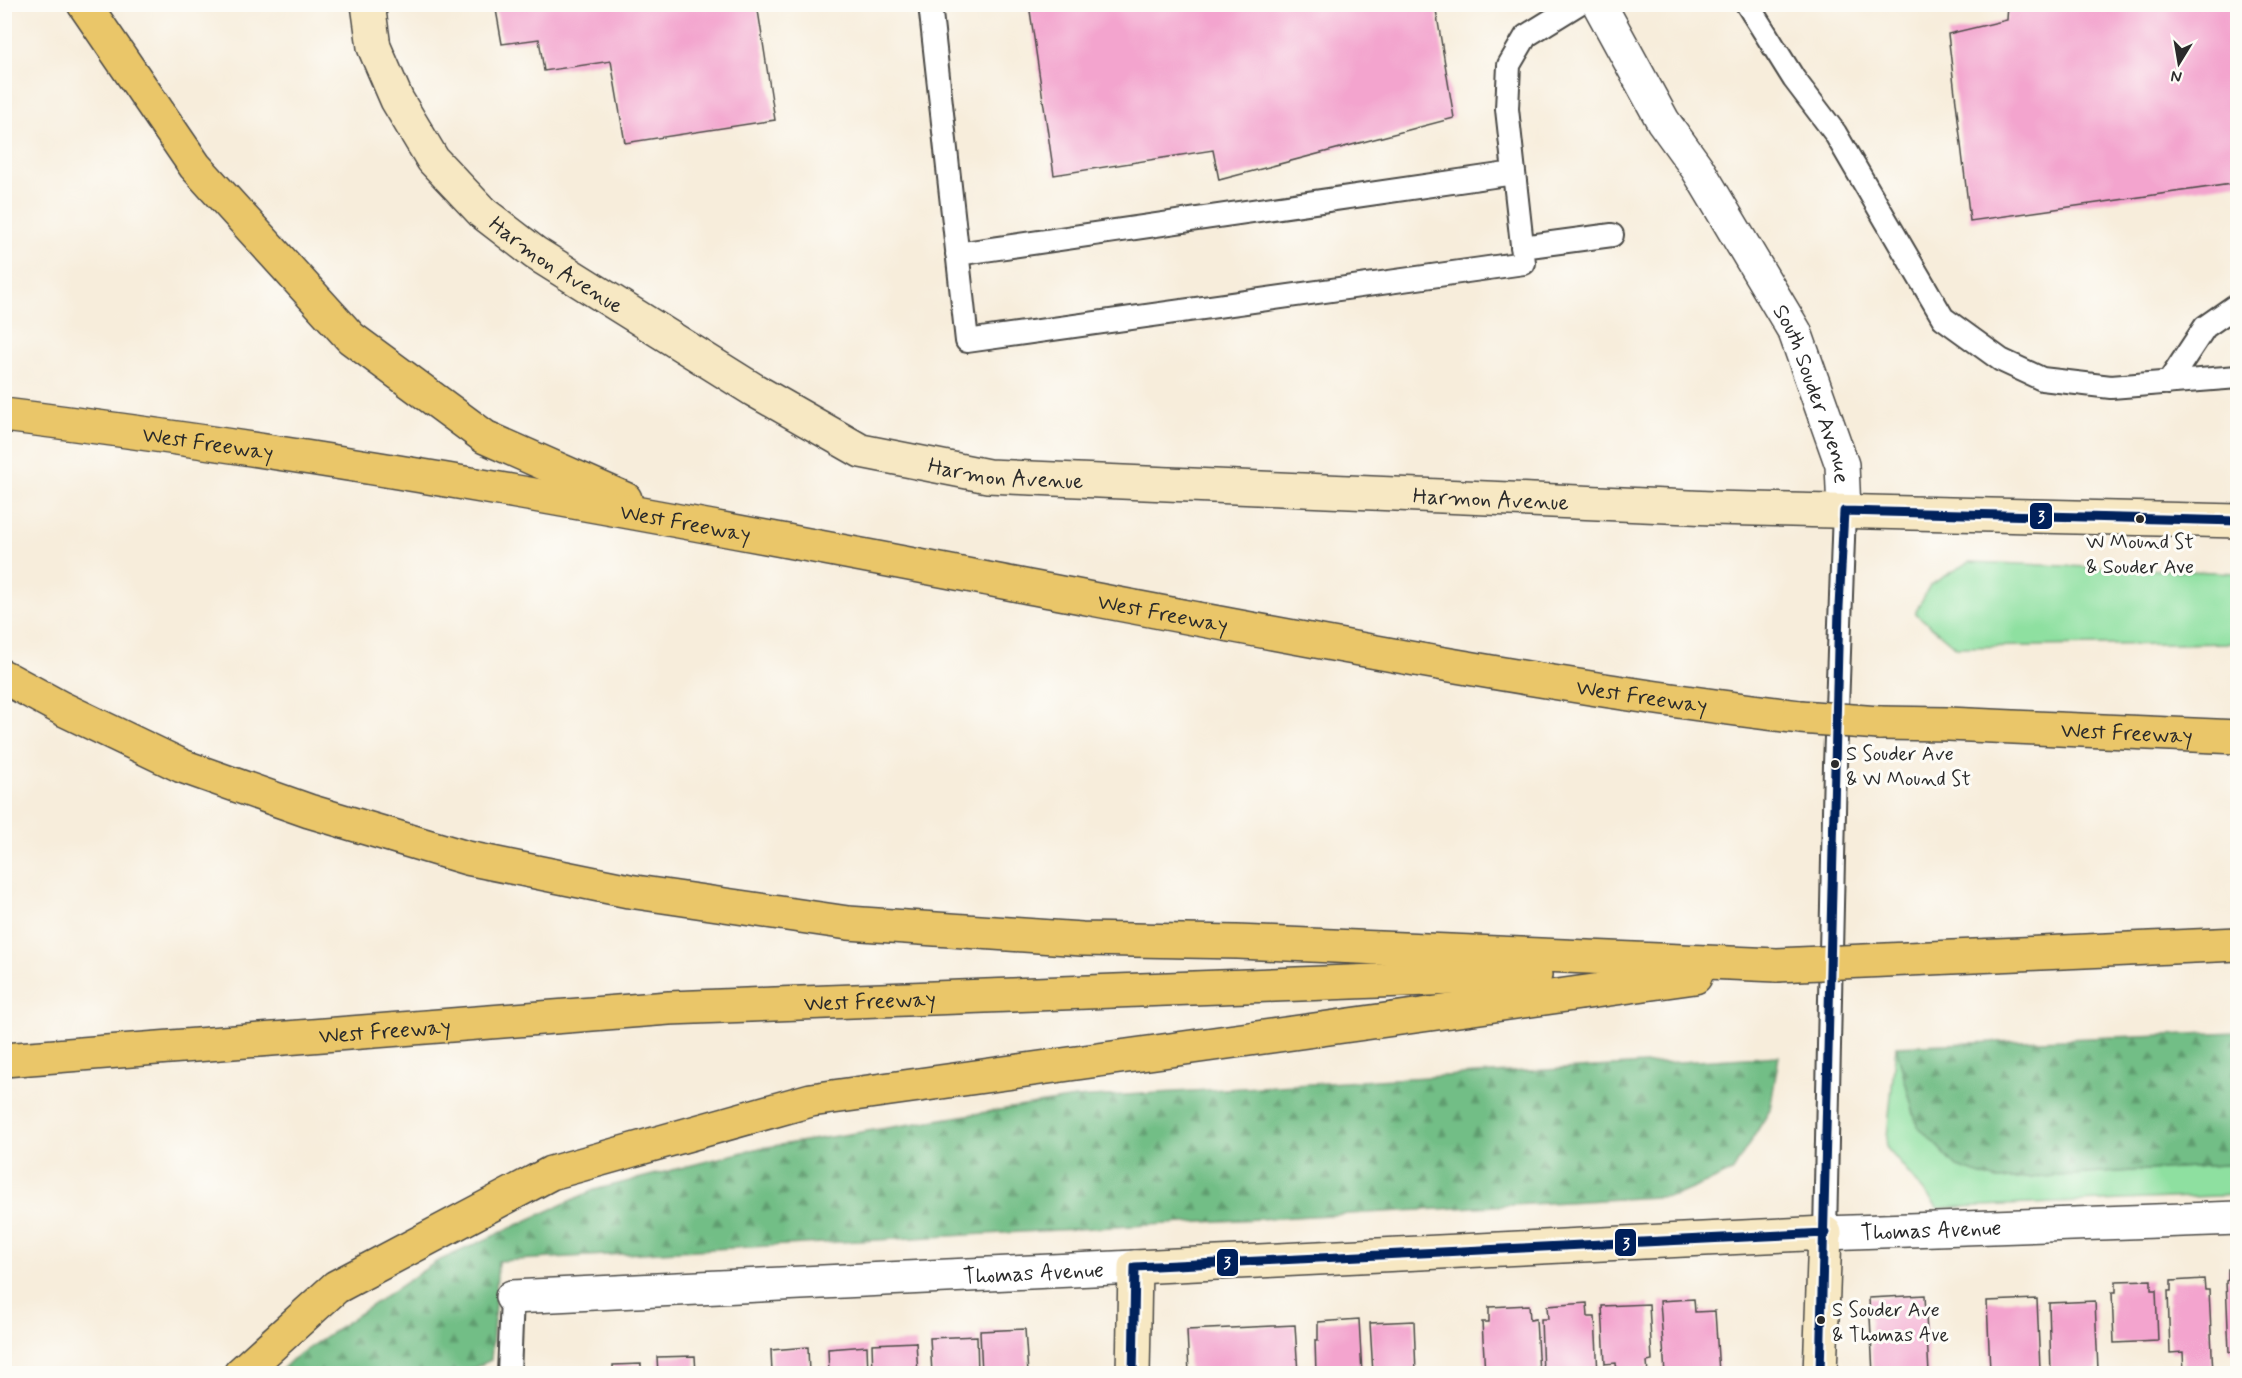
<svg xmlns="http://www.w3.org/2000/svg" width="2242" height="1378" font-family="Mynerve,sans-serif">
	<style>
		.green { fill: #8ee0a0; stroke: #5c8666; stroke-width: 1.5 }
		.forest { fill: url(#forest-firs); stroke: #4e7458; stroke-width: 1.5 }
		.building { fill: #f3a4ce }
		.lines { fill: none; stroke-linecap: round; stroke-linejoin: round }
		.lane-casing { stroke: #4a4845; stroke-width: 26 }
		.street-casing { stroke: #4a4845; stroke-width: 36 }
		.secondary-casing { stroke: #4a4845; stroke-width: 36 }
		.highway-casing { stroke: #4a4845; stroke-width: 36 }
		.lane { stroke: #fff; stroke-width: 22 }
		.street { stroke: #fff; stroke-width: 33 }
		.secondary { stroke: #f7e8c3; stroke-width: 33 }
		.highway { stroke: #eac669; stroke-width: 33 }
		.highway-bridge-casing { stroke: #4a4845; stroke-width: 36; stroke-linecap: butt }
		.highway-bridge { stroke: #eac669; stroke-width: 33 }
		.bus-1-casing { stroke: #fdfcf7; stroke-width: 14 }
		.bus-1 { stroke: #00205b; stroke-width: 9 }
		.bus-dot { fill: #2b2b2b; stroke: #fdfcf7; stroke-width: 2 }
		.labels { text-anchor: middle; stroke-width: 6; stroke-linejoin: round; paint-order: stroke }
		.bus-label { font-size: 20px; fill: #2b2b2b; stroke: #fdfcf7; text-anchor: start }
		.street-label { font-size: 22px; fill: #2b2b2b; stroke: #fdfcf7 }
		.line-badge { stroke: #fdfcf7; stroke-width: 2 }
		.badge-label { font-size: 16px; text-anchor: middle; font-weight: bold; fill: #fff }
	</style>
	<defs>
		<pattern id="forest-firs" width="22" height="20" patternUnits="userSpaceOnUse" patternTransform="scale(1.5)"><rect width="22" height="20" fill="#72be86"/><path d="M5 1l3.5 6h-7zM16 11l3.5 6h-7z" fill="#5e9b6e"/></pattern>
	</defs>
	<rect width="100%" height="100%" fill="#fdfcf7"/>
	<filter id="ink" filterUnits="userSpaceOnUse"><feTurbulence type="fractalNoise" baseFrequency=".0167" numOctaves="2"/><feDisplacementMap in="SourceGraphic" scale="12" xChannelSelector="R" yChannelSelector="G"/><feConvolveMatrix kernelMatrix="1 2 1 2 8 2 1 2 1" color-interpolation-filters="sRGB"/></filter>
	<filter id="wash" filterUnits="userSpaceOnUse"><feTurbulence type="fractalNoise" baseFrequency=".008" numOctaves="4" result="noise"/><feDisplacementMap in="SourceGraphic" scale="24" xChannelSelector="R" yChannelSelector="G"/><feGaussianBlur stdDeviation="1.35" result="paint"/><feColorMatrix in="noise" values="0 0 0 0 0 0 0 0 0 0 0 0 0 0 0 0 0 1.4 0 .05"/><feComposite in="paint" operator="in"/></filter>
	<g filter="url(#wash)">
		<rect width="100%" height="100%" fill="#f7eddb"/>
		<path class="green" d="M1969 562 2237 573V643L1956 647 1915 613 1930 585Z
			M1896 1046 1917 1125 1997 1180 2237 1164V1195L1938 1208 1886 1147Z"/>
		<path class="forest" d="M2237 1032V1164L1997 1180 1957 1167 1917 1125 1896 1046Z
			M1779 1056 1770 1110 1732 1172 1675 1196 498 1261 491 1360 463 1373 277 1374 295 1357 436 1262 594 1190 755 1149 1075 1098Z"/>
		<g id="blocks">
			<path class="building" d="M495 4H757L775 120 625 143 611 61 544 71 539 39 502 44Z
				M1029 4H1435L1454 118 1219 180 1213 150 1054 175Z
				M2008 4H2238V183L1970 221 1948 34 2007 20Z
				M2228 1269H2238V1351L2229 1352 2226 1281 2228 1280Z
				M2204 1279 2205 1290H2209L2213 1374H2184L2183 1352 2170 1353 2168 1291H2171V1281Z
				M2151 1280V1290H2156L2158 1341 2114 1343 2112 1292H2116V1281Z
				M1925 1295 1929 1374H1873L1869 1298Z
				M1694 1299 1695 1312 1715 1311 1719 1373 1665 1374 1660 1301Z
				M2037 1299 2040 1369H2036V1374H2018V1369L1990 1371 1987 1301Z
				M2095 1301 2098 1370 2091 1371V1374L2051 1373 2049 1303Z
				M1587 1303 1588 1317H1595L1598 1374H1543L1541 1319H1548L1547 1306Z
				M1649 1304 1652 1361 1647 1362 1648 1374H1617L1616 1363 1605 1364 1602 1306Z
				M1529 1305 1530 1320 1536 1319 1539 1374H1485L1482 1322H1489V1307Z
				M1359 1319 1362 1374H1316L1315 1340H1318V1322Z
				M1414 1321 1416 1374H1373L1370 1323Z
				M1295 1325 1298 1374H1189L1187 1330Z
				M1025 1329 1028 1374H982L980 1331Z
				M977 1336 978 1374H932L930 1338Z
				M916 1342 918 1374H873L872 1344Z
				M867 1346 868 1374H829L828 1349Z
				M808 1347 809 1374H772L771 1350Z
				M695 1356 696 1374H658L657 1357Z
				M641 1364V1374H613V1365Z"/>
		</g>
	</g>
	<g filter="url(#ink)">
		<use href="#blocks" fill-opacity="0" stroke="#4a4845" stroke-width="1.5"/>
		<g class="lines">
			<g class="lane-casing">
				<path id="lane" d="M930 4 967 341 1524 263 1507 109 1509 65 1526 36 1578 4
					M1747 4 1794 79 1835 133 1943 318 2001 360 2042 379 2111 387 2238 377
					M1522 247 1612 235
					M957 254 1514 173
					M2168 383 2205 327 2238 304
					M1825 1233 1835 765 1844 511
					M509 1374 512 1297"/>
			</g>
			<g class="street-casing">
				<g id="street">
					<path id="s1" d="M1599 4 1663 121 1697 168 1795 332 1842 465 1844 511"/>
					<path id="s2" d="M1825 1233 2238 1218"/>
					<path id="s3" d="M512 1297 1135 1267"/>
				</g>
			</g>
			<g class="secondary-casing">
				<g id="secondary">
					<path id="s4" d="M368 4 374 47 397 100 433 160 483 213 535 253 754 390 861 451 988 476 1712 508 2238 521"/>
					<path d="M1133 1374 1135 1267 1825 1233 1820 1374"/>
				</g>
			</g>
			<g class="highway-casing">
				<g id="highway">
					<path d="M84 4 195 166 351 338 485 437 625 499"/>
					<path id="s5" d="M4 415C347 457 686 521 1024 586 1282 635 1540 686 1800 717"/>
					<path d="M4 677 61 708 182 766 309 811 467 858 629 891 848 923 1082 939 1237 942 1777 965"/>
					<path id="s6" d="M1879 723 1948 724 2238 737"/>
					<path d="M1908 959 2238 944"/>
					<path id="s7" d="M4 1060 669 1008 1535 975"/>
					<path d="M240 1374 336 1287 551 1173 811 1100 1695 977"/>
				</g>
			</g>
			<use href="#lane" class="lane"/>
			<use href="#street" class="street"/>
			<use href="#secondary" class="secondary"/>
			<use href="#highway" class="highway"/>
			<g class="highway-bridge-casing">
				<path id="highway-bridge" d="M1800 717 1879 723
					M1777 965 1908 959"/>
			</g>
			<use href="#highway-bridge" class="highway-bridge"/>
			<g class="bus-1-casing">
				<path id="bus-1" d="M1844 511 2238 521
					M1133 1374 1135 1267 1825 1233
					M1820 1374 1839 607 1844 511"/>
			</g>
			<use href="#bus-1" class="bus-1"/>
		</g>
	</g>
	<g class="bus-dot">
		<circle cx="2140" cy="519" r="5"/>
		<circle cx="1835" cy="764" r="5"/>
		<circle cx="1821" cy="1320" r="5"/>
	</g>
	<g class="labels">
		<g class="bus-label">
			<text x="2140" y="548" text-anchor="middle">W Mound St<tspan x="2140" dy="25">&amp; Souder Ave</tspan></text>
			<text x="1846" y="760">S Souder Ave<tspan x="1846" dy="25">&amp; W Mound St</tspan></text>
			<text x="1832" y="1316">S Souder Ave<tspan x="1832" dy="25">&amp; Thomas Ave</tspan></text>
		</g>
		<g class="street-label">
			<text dy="8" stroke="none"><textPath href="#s4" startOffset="334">Harmon Avenue</textPath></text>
			<text dy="8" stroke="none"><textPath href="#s1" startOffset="447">South Souder Avenue</textPath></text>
			<text dy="8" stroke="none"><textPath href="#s5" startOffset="206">West Freeway</textPath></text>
			<text dy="8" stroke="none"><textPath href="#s4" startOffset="838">Harmon Avenue</textPath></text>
			<text dy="8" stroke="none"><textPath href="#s4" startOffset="1324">Harmon Avenue</textPath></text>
			<text dy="8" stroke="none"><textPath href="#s5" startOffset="690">West Freeway</textPath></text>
			<text dy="8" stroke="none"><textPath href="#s5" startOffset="1176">West Freeway</textPath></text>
			<text dy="8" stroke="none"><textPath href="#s5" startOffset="1662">West Freeway</textPath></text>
			<text dy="8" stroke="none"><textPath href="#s6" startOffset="248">West Freeway</textPath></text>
			<text dy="8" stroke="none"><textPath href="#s7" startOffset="868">West Freeway</textPath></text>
			<text dy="8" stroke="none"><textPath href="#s7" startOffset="382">West Freeway</textPath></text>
			<text dy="8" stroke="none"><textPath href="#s2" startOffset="106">Thomas Avenue</textPath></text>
			<text dy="8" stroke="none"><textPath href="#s3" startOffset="522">Thomas Avenue</textPath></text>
		</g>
	</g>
	<g class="line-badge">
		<rect x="2029" y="502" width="24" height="28" rx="6" fill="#00205b"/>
		<rect x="1614" y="1228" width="23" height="29" rx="6" fill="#00205b"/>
		<rect x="1216" y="1248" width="23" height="29" rx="6" fill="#00205b"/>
	</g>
	<g class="badge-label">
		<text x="2041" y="522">3</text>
		<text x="1626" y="1249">3</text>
		<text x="1227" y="1268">3</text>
	</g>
	<rect width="2242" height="1378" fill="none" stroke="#fdfcf7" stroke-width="24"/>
	<g transform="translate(2179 63) rotate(191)" stroke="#fdfcf7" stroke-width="4.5" paint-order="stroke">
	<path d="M0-4.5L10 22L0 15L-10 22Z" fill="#2b2b2b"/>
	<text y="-9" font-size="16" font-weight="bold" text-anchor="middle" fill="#2b2b2b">N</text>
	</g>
</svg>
